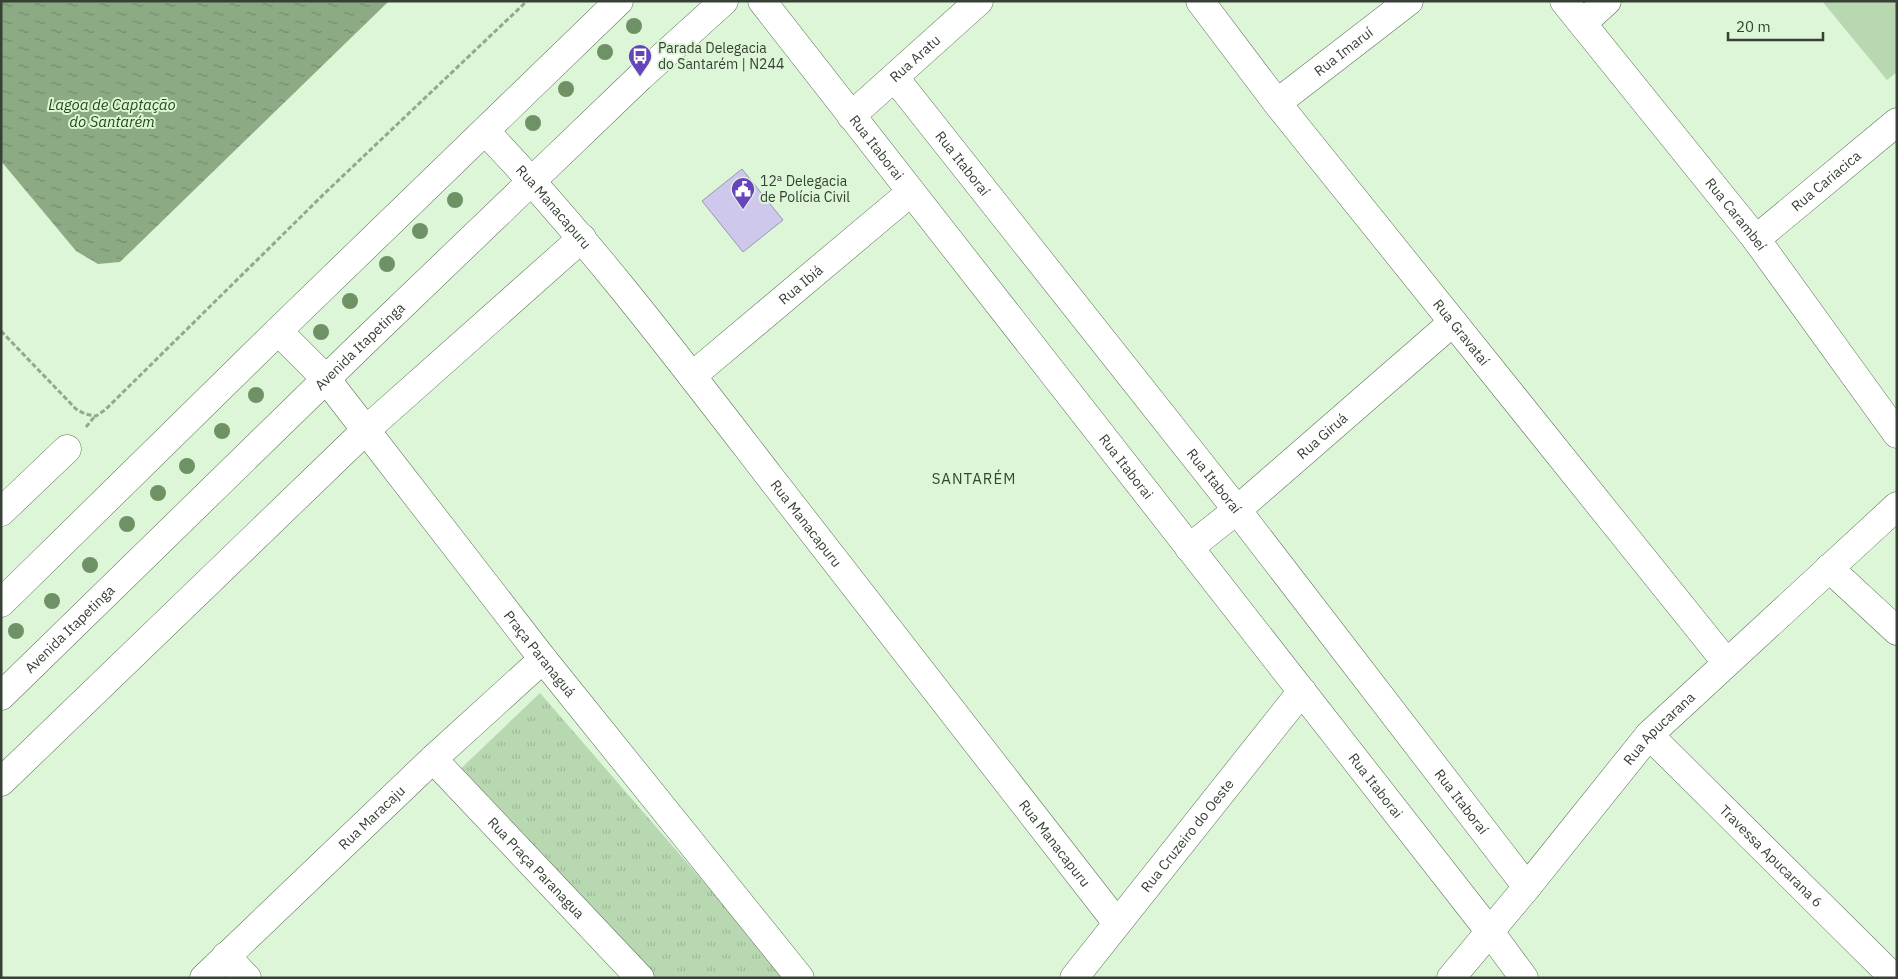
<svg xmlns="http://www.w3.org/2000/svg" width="1898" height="979" font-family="'IBM Plex Sans',sans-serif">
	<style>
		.grass { fill: #b8d8b1 }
		.park { fill: url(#park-tufts) }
		.water { fill: url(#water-ripples) }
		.building { fill: #cdc8ec; stroke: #9a95b7 }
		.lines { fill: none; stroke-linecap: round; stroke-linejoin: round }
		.street-casing { stroke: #5c7257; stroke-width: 29 }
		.secondary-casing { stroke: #5c7257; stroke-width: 29 }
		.primary-casing { stroke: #5c7257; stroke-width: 29 }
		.path { stroke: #95a790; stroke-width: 3; stroke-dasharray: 5 2.5; stroke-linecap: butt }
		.street { stroke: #fff; stroke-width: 28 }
		.secondary { stroke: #fff; stroke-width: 28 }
		.primary { stroke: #fff; stroke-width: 28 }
		.tree { fill: #6e9165 }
		.labels { text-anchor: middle; stroke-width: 4; stroke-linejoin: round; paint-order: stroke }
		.poi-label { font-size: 14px; fill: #364034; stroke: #ddf6d7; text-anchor: start }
		.street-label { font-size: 14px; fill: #364034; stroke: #ddf6d7 }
		.water-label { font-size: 15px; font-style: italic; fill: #214b17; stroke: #ddf6d7 }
		.neighbourhood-label { font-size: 15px; letter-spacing: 1px; fill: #34482f; stroke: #ddf6d7 }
	</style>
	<defs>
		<pattern id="park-tufts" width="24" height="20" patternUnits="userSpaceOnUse" patternTransform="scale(1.25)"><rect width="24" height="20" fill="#b8d8b1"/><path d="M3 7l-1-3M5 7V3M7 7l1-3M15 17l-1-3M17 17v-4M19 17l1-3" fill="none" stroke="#9fba99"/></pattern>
		<pattern id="water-ripples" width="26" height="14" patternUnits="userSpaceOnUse" patternTransform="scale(1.25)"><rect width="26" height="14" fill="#8cab85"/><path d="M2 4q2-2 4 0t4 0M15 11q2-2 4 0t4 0" fill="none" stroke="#738d6e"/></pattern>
	</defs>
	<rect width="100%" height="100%" fill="#ddf6d7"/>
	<path class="grass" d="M1822 1H1897V72L1887 80Z"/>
	<path class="park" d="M540 693 787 978H647L452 777Z"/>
	<path class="water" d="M1 1H389L120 262 98 264 76 251 1 161Z"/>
	<path class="building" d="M742 169 783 220 743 252 702 201Z"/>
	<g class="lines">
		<g class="street-casing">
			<g id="street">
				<path id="s1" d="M1200 1 1277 103 1726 662"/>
				<path id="s2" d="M1564 1 1756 239 1897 434"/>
				<path d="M1583 23 1607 1"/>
				<path id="s3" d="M895 78 1237 510 1527 887"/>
				<path id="s4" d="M1277 103 1409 1"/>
				<path id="s5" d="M851 116 979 1"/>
				<path id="s6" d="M486 132C589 240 679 359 770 477 886 626 1001 775 1117 923"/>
				<path id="s7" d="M1756 239 1897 122"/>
				<path id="s8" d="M278 331 327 380 543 659 800 978"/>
				<path id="s9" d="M692 376 911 192"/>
				<path d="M1 512 67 449"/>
				<path id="s10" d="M1189 548 1237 510 1453 322"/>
				<path d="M1829 568 1897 631"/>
				<path id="s11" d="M1649 735 1894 978"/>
				<path id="s12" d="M433 759 640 978"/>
				<path d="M1 782 367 429 582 238"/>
				<path d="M226 956 247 978"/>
				<path id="s13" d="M204 978 433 759 543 659"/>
				<path id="s14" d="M1074 978 1302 691"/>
				<path id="s15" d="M1451 978 1527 887 1649 735 1897 506"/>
			</g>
		</g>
		<g class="secondary-casing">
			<g id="secondary">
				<path id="s16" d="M762 1 1490 932 1524 978"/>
			</g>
		</g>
		<g class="primary-casing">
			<g id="primary">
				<path d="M1 603 278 331 619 1"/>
				<path id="s17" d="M1 696 363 343 640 77 724 1"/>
			</g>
		</g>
		<path class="path" d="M1 331 76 409 85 414 96 416 105 410 326 192 527 1
			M86 427 95 416"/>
		<use href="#street" class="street"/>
		<use href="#secondary" class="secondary"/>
		<use href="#primary" class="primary"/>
	</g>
	<g class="tree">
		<circle cx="634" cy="26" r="8"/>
		<circle cx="605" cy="52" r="8"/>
		<circle cx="566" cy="89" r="8"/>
		<circle cx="533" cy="123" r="8"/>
		<circle cx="455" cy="200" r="8"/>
		<circle cx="420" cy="231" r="8"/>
		<circle cx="387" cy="264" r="8"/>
		<circle cx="350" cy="301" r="8"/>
		<circle cx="321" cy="332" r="8"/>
		<circle cx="256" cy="395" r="8"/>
		<circle cx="222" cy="431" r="8"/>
		<circle cx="187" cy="466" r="8"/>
		<circle cx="158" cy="493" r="8"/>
		<circle cx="127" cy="524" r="8"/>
		<circle cx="90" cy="565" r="8"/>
		<circle cx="52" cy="601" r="8"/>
		<circle cx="16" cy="631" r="8"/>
	</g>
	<defs>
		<g id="bus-pin" transform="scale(1.25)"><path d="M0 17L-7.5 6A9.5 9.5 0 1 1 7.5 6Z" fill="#6544bc" stroke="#ddf6d7"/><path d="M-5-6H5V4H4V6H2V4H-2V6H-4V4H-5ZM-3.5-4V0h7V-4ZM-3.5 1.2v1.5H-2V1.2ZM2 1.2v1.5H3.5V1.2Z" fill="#fff"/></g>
		<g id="civic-pin" transform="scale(1.25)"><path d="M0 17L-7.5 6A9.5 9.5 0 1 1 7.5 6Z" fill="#6544bc" stroke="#ddf6d7"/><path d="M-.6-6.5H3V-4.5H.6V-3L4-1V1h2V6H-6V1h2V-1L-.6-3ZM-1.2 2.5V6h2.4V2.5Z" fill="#fff"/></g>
	</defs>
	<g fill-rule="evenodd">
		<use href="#bus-pin" x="640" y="56"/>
		<use href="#civic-pin" x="743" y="189"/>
	</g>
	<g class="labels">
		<g class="poi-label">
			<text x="658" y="53">Parada Delegacia<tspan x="658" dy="16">do Santarém | N244</tspan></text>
			<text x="760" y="186">12ª Delegacia<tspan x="760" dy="16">de Polícia Civil</tspan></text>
		</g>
		<g class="street-label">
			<text dy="5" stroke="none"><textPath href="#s4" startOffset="84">Rua Imaruí</textPath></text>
			<text dy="5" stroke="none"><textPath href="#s5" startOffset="86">Rua Aratu</textPath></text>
			<text dy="5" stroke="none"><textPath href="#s16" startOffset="186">Rua Itaborai</textPath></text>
			<text dy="5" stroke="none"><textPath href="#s3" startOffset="109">Rua Itaboraí</textPath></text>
			<text dy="5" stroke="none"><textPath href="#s7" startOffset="91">Rua Cariacica</textPath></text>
			<text dy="5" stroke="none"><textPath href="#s6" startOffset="101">Rua Manacapuru</textPath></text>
			<text dy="5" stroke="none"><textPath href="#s2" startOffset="274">Rua Carambeí</textPath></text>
			<text dy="5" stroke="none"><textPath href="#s9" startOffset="142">Rua Ibiá</textPath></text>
			<text dy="5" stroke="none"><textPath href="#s1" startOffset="422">Rua Gravataí</textPath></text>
			<text dy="5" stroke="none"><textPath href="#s17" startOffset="501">Avenida Itapetinga</textPath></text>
			<text dy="5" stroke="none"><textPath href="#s10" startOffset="174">Rua Giruá</textPath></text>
			<text dy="5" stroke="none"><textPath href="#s16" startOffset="591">Rua Itaborai</textPath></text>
			<text dy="5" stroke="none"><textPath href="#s3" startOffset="514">Rua Itaboraí</textPath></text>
			<text dy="5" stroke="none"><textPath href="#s6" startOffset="506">Rua Manacapuru</textPath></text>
			<text dy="5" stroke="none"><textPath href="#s17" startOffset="96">Avenida Itapetinga</textPath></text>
			<text dy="5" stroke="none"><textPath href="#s8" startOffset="416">Praça Paranaguá</textPath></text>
			<text dy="5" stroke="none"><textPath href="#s15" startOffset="325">Rua Apucarana</textPath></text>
			<text dy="5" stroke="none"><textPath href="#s16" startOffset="996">Rua Itaborai</textPath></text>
			<text dy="5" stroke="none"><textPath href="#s3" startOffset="919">Rua Itaboraí</textPath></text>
			<text dy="5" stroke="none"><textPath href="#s13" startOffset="232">Rua Maracaju</textPath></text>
			<text dy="5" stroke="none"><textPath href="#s14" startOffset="182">Rua Cruzeiro do Oeste</textPath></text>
			<text dy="5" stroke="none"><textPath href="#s6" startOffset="911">Rua Manacapuru</textPath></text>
			<text dy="5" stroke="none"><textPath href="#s11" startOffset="172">Travessa Apucarana 6</textPath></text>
			<text dy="5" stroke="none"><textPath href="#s12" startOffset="150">Rua Praça Paranagua</textPath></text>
		</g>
		<g class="water-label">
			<text x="112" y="110">Lagoa de Captação<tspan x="112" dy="17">do Santarém</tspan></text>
		</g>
		<g class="neighbourhood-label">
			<text x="974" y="484">SANTARÉM</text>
		</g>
	</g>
	<rect width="1898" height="979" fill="none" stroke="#364034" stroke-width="5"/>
	<path d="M1728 32v8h95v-8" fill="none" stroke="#364034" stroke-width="2.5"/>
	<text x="1736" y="32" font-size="15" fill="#364034" stroke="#ddf6d7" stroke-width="4" paint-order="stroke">20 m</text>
</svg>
